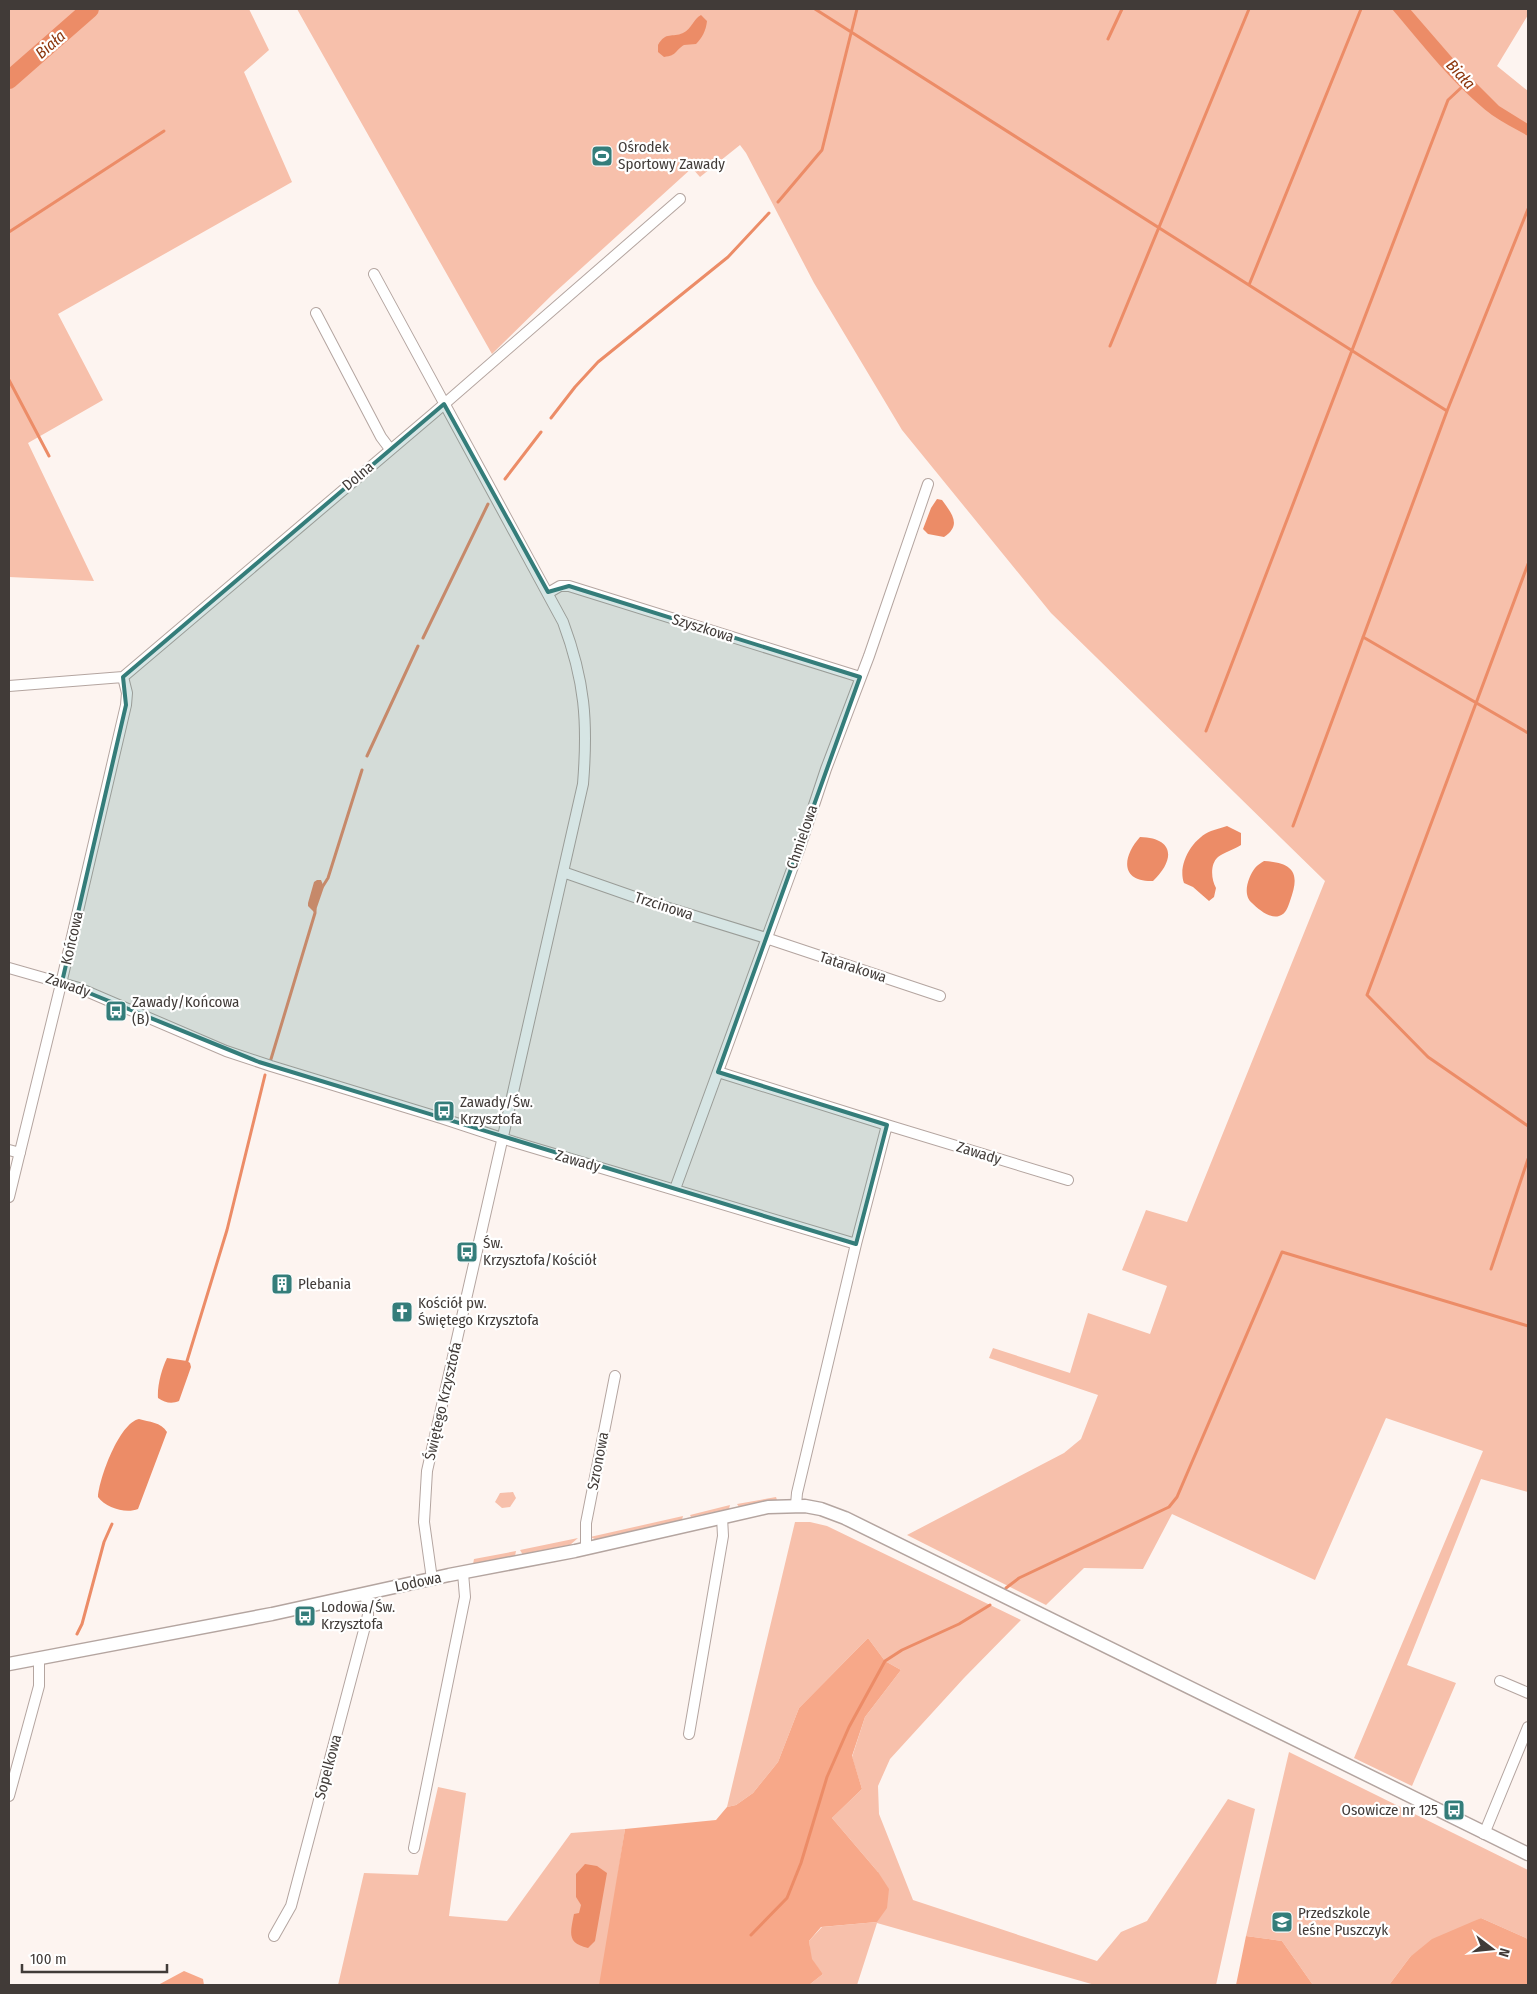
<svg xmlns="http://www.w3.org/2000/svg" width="1537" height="1994" font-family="'Fira Sans Condensed',sans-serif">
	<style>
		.green { fill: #f7c0ab }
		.forest { fill: #f7a889 }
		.water { fill: #ec8c67 }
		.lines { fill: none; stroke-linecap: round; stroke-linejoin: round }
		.stream { stroke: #ec8c67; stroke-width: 3 }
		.river { stroke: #ec8c67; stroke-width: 18 }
		.minor-casing { stroke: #b4a5a0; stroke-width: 12 }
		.tertiary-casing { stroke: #b4a5a0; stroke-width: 15 }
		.minor { stroke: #fff; stroke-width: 10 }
		.tertiary { stroke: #fff; stroke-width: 12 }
		.marked { fill: #347d7a; fill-opacity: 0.2; stroke: #347d7a; stroke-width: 4; stroke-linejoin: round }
		.labels { text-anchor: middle; stroke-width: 4.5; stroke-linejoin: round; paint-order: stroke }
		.poi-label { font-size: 15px; fill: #413b38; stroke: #fff; text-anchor: start }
		.street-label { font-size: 15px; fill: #413b38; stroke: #fff }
		.water-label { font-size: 16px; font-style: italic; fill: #8b360c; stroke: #fff }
	</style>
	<rect width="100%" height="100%" fill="#fdf4f0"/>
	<path class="green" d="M9 9H249L269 50 244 72 292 182 58 314 103 400 28 443 94 581 9 577Z
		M297 9H1528V15L1497 66 1528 91V1492L1481 1479 1407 1665 1456 1683 1412 1786 1354 1758 1483 1451 1386 1418 1315 1580 1172 1514 1143 1569 1084 1568 1046 1605 907 1535 1064 1453 1081 1439 1098 1395 989 1358 993 1348 1070 1373 1088 1313 1150 1334 1167 1286 1122 1270 1146 1210 1187 1222 1325 881 1051 613 902 430 814 283 746 153 740 145 700 177 692 168 553 294 492 354Z
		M513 1492 516 1498 510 1507 502 1508 495 1502 500 1493Z
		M776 1497 777 1500 739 1507 737 1504Z
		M730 1505 729 1509 691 1517 690 1515Z
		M683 1516 682 1520 597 1540 590 1537Z
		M795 1522H810L827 1526 1021 1620 964 1678 890 1759 878 1786 879 1814 913 1900 1097 1961 1121 1932 1147 1921 1228 1799 1255 1809 1216 1985H1095L877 1923 857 1985H809L823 1974 811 1959 809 1941 822 1927 877 1922 878 1872 832 1818 862 1789 852 1757 865 1717 901 1670 885 1661 868 1638 799 1708 778 1762 753 1793 736 1805 727 1807Z
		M578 1538 570 1545 523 1555 520 1550Z
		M516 1551 515 1556 473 1564 474 1559Z
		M1289 1752 1528 1870V1939L1481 1918 1410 1957 1389 1985H1313L1282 1941 1246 1936Z
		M438 1787 466 1793 449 1916 507 1921 571 1833 625 1829 601 1985H338L364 1873 418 1875Z"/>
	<path class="forest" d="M868 1638 885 1661 901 1670 865 1717 852 1756 862 1789 832 1818 878 1872 889 1889 887 1908 877 1922 821 1927 809 1941 812 1959 823 1974 809 1985H599L625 1829 716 1820 727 1807 736 1805 753 1793 778 1762 799 1708Z
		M1481 1918 1528 1939V1985H1389L1410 1957 1432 1939Z
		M1246 1936 1282 1941 1313 1985H1236Z
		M184 1971 203 1979 204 1985H158Z"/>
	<path class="water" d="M1392 9H1410L1462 69 1499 106 1528 124V136C1516 129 1503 123 1492 115 1454 86 1423 45 1392 9Z
		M701 15 707 21C706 31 702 38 696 44L684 45C674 51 678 55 664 57L658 52V45C666 31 672 38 683 33 692 29 693 19 701 15Z
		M937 499 942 500C952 514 962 525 944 537L928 534 923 529 931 508Z
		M1227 826 1241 833V845C1235 849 1223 853 1218 857 1210 864 1211 879 1216 888L1214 897 1209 901 1193 887 1184 883C1177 864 1193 838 1211 831 1216 829 1222 828 1227 826Z
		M1140 837C1175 838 1175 860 1153 881 1120 882 1122 857 1140 837Z
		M1264 861C1295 863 1300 874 1290 901 1288 907 1286 914 1279 916 1270 919 1258 909 1252 903 1242 895 1248 877 1255 868 1257 865 1261 863 1264 861Z
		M317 880H321L324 887 315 913 308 906V903L314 882Z
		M167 1358 187 1361 190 1363 191 1367 179 1401C172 1404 165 1403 158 1398 157 1386 162 1368 167 1358Z
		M139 1419C149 1422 161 1422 167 1432L138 1509C126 1514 106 1508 98 1497 99 1479 119 1423 139 1419Z
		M585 1864 597 1866 607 1873 595 1941 588 1948C567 1943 570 1934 574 1914L579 1913 581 1905 576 1897V1874Z"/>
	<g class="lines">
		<path class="stream" d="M815 9 1447 411
			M1108 39 1122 9
			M778 202 822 150 857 9
			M9 232 164 131
			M1249 285 1361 9
			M1110 346 1249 9
			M9 380 49 456
			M551 418 575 387 598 362 728 257 769 213
			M505 479 541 432
			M1528 564 1367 995 1428 1057 1528 1126
			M1363 637 1528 733
			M423 638 488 504
			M1206 731 1448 100 1463 86
			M367 756 418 646
			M1293 826 1447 411 1528 209
			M323 886 328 878 362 770
			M271 1059 315 913V909
			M1491 1269 1528 1159
			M187 1361 227 1230 265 1075
			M1006 1588 1019 1578 1169 1507 1177 1497 1282 1252 1528 1326
			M77 1634 82 1624 104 1542 112 1524
			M751 1935 787 1898 801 1863 827 1777 849 1727 885 1661 902 1650 959 1624 990 1605"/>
		<path class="river" d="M9 80 90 9"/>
		<g class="minor-casing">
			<path id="minor" d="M374 274 563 622C585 681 588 722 583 784L427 1471 424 1522 432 1579
				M316 313 381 437 390 449
				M548 593 560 586H569L860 677
				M9 686 123 677 434 413 680 199
				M563 872 646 901 766 938 940 996
				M9 968 79 988 226 1051 271 1066 441 1118 514 1142 856 1244 887 1125 1068 1180
				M718 1072 887 1125
				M9 1150 20 1153
				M675 1189 799 850 826 769 869 656 928 484
				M9 1197 60 988 126 705 127 693 123 677
				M796 1505 797 1493 856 1244
				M586 1548V1523L615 1376
				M1500 1681 1528 1693
				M689 1734 723 1536 722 1517
				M9 1796 39 1686V1658
				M1484 1834 1528 1727
				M414 1848 465 1597 463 1573
				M274 1936 291 1906 368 1615V1609L365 1594"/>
		</g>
		<g class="tertiary-casing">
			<path id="tertiary" d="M9 1664 272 1614 449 1575 575 1551 768 1507 805 1506 821 1509 845 1518 1528 1854"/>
		</g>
		<use href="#minor" class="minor"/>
		<use href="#tertiary" class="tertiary"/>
	</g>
	<path class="marked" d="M444 404 548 592 569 586 860 677 718 1072 887 1125 856 1244 259 1062 62 982 126 705 123 677Z"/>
	<defs>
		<g id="stadium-square" transform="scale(1.125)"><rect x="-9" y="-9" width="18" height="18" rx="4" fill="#347d7a" stroke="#fff"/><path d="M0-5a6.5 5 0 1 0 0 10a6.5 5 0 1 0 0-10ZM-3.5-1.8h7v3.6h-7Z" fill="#fff"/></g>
		<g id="bus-square" transform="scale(1.125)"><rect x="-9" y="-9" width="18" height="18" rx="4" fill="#347d7a" stroke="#fff"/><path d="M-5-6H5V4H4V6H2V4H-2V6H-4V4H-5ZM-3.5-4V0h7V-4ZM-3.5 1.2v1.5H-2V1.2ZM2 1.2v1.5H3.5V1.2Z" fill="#fff"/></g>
		<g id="building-square" transform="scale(1.125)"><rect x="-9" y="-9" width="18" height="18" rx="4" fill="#347d7a" stroke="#fff"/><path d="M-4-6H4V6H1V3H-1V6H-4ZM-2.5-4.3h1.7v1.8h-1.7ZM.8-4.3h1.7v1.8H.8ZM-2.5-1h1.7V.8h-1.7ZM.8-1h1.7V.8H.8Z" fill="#fff"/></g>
		<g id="church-square" transform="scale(1.125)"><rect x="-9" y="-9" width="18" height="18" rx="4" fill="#347d7a" stroke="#fff"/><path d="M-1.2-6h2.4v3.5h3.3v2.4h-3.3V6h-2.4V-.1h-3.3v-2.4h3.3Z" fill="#fff"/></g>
		<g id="school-square" transform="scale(1.125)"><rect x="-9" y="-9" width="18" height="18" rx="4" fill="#347d7a" stroke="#fff"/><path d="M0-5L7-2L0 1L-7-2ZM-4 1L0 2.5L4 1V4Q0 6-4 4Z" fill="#fff"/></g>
	</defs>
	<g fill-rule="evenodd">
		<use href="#stadium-square" x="602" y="156"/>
		<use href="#bus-square" x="116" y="1011"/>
		<use href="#bus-square" x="444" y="1111"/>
		<use href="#bus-square" x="467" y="1252"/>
		<use href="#building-square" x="282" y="1284"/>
		<use href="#church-square" x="402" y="1312"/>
		<use href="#bus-square" x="305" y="1616"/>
		<use href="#bus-square" x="1454" y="1810"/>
		<use href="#school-square" x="1282" y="1922"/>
	</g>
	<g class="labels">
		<g class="poi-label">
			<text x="618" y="152">Ośrodek<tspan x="618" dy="17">Sportowy Zawady</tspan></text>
			<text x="132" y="1007">Zawady/Końcowa<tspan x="132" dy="17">(B)</tspan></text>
			<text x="460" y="1107">Zawady/Św.<tspan x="460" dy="17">Krzysztofa</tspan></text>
			<text x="483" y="1248">Św.<tspan x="483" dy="17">Krzysztofa/Kościół</tspan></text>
			<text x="298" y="1289">Plebania</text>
			<text x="418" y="1308">Kościół pw.<tspan x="418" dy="17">Świętego Krzysztofa</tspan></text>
			<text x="321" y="1612">Lodowa/Św.<tspan x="321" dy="17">Krzysztofa</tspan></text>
			<text x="1438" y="1815" text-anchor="end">Osowicze nr 125</text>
			<text x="1298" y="1918">Przedszkole<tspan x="1298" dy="17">leśne Puszczyk</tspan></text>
		</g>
		<g class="street-label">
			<text transform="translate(358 476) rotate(-40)" y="5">Dolna</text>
			<text transform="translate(703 628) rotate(17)" y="5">Szyszkowa</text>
			<text transform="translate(802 837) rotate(-71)" y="5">Chmielowa</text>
			<text transform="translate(664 906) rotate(18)" y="5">Trzcinowa</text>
			<text transform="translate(72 938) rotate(-77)" y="5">Końcowa</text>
			<text transform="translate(853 967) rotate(18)" y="5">Tatarakowa</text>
			<text transform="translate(68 985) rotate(19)" y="5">Zawady</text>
			<text transform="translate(979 1153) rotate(17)" y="5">Zawady</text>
			<text transform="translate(578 1161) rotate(16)" y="5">Zawady</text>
			<text transform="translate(443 1401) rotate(-77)" y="5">Świętego Krzysztofa</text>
			<text transform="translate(598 1461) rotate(-79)" y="5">Szronowa</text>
			<text transform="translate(418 1582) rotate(-12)" y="5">Lodowa</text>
			<text transform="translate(328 1767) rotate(-75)" y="5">Sopelkowa</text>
		</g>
		<g class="water-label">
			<text transform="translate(50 44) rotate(-41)" y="6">Biała</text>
			<text transform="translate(1461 74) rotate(47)" y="6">Biała</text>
		</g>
	</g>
	<rect width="1537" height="1994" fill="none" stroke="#413b38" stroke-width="20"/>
	<g transform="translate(1492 1949) rotate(106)" stroke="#ffffff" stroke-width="4" paint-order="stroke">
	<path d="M0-4L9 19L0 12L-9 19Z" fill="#413b38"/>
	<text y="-8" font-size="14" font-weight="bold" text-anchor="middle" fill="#413b38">N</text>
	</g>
	<path d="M22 1964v8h145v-8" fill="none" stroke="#413b38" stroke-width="2.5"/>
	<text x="30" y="1964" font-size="15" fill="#413b38" stroke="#ffffff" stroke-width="4" paint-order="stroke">100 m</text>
</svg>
